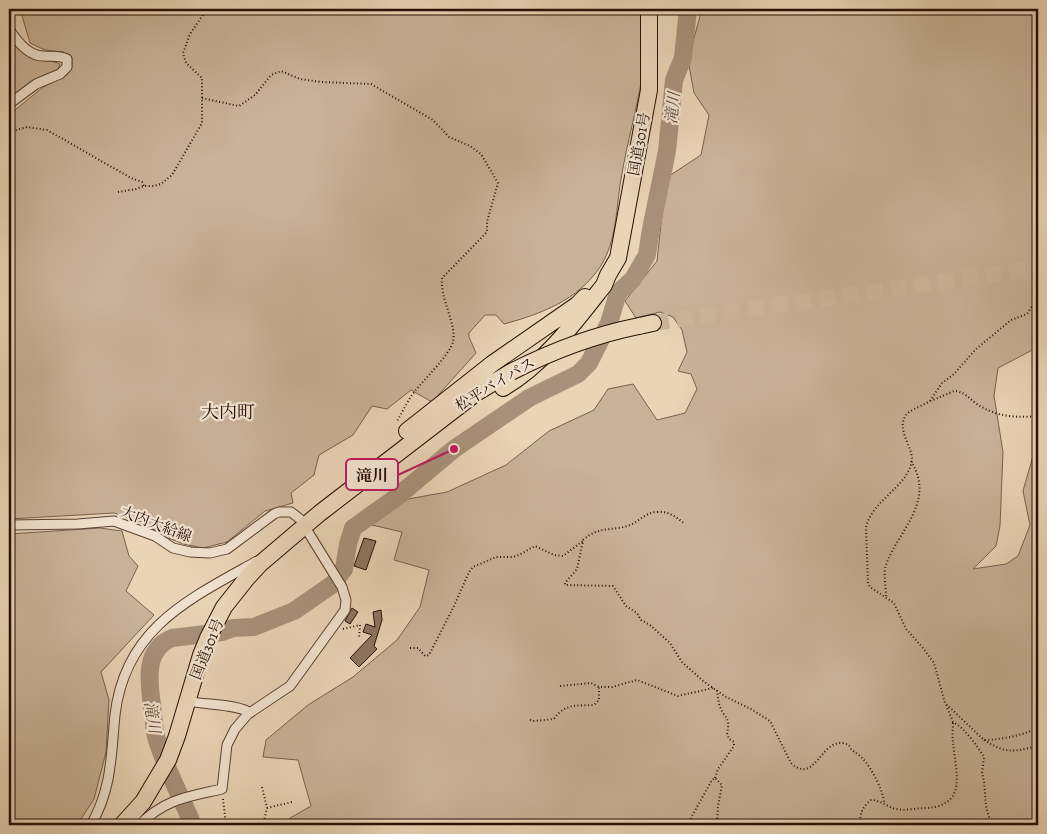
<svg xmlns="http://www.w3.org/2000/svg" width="1047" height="834" font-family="Alegreya,'Noto Serif JP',serif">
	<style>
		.green { fill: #c8b298; stroke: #78604e }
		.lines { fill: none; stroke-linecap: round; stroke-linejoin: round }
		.river { stroke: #a8917a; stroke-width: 18 }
		.building { fill: #8d7561; stroke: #290e05 }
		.highway-tunnel { stroke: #ccb69b; stroke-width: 16; stroke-dasharray: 16 8; stroke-linecap: butt }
		.street-casing { stroke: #594031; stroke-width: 11 }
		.highway-casing { stroke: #290e05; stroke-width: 18 }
		.path { stroke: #290e05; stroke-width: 2; stroke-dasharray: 1 2.5; stroke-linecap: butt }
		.street { stroke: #f1e3d0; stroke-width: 9 }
		.highway { stroke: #e9d4b6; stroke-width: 16 }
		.highway-bridge-casing { stroke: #290e05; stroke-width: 18; stroke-linecap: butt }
		.highway-bridge { stroke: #e9d4b6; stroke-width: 16 }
		.labels { text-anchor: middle; stroke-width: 4.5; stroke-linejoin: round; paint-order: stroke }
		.street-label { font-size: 15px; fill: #290e05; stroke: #f1e3d0 }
		.water-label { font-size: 16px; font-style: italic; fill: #62493a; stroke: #f1e3d0 }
		.quarter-label { font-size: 18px; fill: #290e05; stroke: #f1e3d0 }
		.leader { fill: none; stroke: #c2185b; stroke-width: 2 }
		.callout-dot { fill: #c2185b; stroke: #f1e3d0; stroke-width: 2 }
		.callout { fill: #f1e3d0; stroke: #c2185b; stroke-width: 2 }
		.callout-label { font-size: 16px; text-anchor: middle; font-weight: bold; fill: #290e05 }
	</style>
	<rect width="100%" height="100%" fill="#e9d4b6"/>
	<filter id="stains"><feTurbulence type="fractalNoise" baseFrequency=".004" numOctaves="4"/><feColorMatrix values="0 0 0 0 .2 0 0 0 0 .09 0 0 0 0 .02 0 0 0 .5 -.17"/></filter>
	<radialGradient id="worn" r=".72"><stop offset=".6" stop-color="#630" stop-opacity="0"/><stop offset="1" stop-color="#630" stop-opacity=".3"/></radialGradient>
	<path class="green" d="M20 9H642C643 28 646 50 643 70 638 106 627 142 621 179 616 208 617 241 600 267 578 300 541 314 504 324L496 315H485L469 333V337L476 353 432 402 411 390 387 409 372 406 353 435 319 455 314 475 291 493 293 503 265 511 227 542 203 548 183 544 166 537 141 522 114 513 9 519V115L42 88 65 75 72 68V57L63 52 45 50 30 43Z
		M702 9H1038V347L998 368 994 396 1003 452 1000 526 996 546 973 569 1006 564 1018 556 1030 525 1023 491 1033 456 1038 450V825H290V818L311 806 298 760 263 757 266 740 308 705 353 677 397 640 420 607 429 570 394 560 402 532 372 525 408 499 447 492 506 465 549 431 594 410 608 389 633 384 657 420 685 413 697 389 691 374 678 371 687 352 682 330 673 317 660 312 636 318 625 301 657 261 666 178 701 155 709 115 694 93 688 60Z
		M9 38C14 45 24 56 33 58 42 61 52 60 60 64L58 69 35 79 9 99Z
		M100 528 122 531 129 556 138 566 126 591 154 615 101 672 109 700 106 752 94 799 77 825H22L19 821 9 819V534Z"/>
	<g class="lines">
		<path class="river" d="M193 825C181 797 166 769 157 740 154 732 154 722 153 713 150 687 141 651 172 638L222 632 233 628 254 627 294 611 333 584 344 569 348 544 353 528 398 496 454 449 529 398 578 374 589 363 609 323 618 293 633 279 647 255 651 229 667 151 674 80 683 58 688 9"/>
	</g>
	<path class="building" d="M364 538 376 541 366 570 354 566Z
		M352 608 358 612 350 624 345 621Z
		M381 610 382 620 374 646 377 649 359 667 350 658 372 635 363 632 366 624 375 627 373 612Z"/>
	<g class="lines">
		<path class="highway-tunnel" d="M653 323 1038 268"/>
		<g class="street-casing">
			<path id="street" d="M9 29C16 40 28 56 43 56 52 57 58 55 67 59V67L60 74 36 84 9 104
				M9 525 78 524 114 521 155 536 173 548 190 552 210 553 227 549 274 514 279 512H291L300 519 342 587 346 600 345 610 290 686 248 714 235 729 227 745 222 789C187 797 165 799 139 825
				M188 701C204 705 239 704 250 713
				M91 825C112 788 111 756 115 715 125 628 189 599 257 561"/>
		</g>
		<g class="highway-casing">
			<path id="highway" d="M639 326 653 323
				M503 388C545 363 575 322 604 285L608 275 618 258 649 90V9
				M407 431 492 364 577 305 585 297
				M122 825 143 802 168 760 177 736 201 655 208 638 224 607 247 578 260 564 320 513 476 393 511 372"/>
		</g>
		<path class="path" d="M202 98 239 106 255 95 271 75 281 71 300 79 321 82 371 84 433 120 449 137 470 146 481 154 498 183 487 222V232L442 278C440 300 457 324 453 342 450 354 424 380 415 391 408 400 403 411 397 421
			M9 132 27 127 47 130 131 178 142 182 144 186
			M118 192 136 189 144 186H154L161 184 172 175 202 123V78L186 63 183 53 190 34 207 9
			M930 401 942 383 954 374 975 350 1011 320 1027 314 1038 297
			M1038 416C1019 418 998 417 980 406 971 401 965 391 954 391 945 395 910 409 906 415 896 429 912 446 912 459 910 486 871 500 866 528L868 583 870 587 894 603 906 629 923 648 934 663 945 703 984 740C1004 739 1020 736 1038 728
			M583 540C600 525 612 532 630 525 640 521 646 512 657 512 669 511 676 517 685 524
			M886 596C886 587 883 573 886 565 899 529 936 502 911 461
			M343 629 360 625 359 639
			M410 648H418L425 656 429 655 454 606 469 572 473 567 496 557H512L519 555 535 546 554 555 563 556 583 541 577 569 565 583V585L613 586 626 606 637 613 641 620 650 625 670 643 682 662 703 681 726 697 751 709 770 721 791 763C817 787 821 732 849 745 851 752 858 753 863 759 871 767 884 792 884 803
			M560 686 591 683 599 687
			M946 705 953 722C965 728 977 746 984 757L982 773 984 781 986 806 989 817 984 825
			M530 720 533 721 554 719C565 703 577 706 594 705L599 700V687H612L637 680 678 696 713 688
			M984 740C1007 754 1012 752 1038 746
			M715 778 718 769 734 746V742L729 739 727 733C731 718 725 719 720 707 718 702 718 696 717 690
			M262 787 267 808 263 825
			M223 799 226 825
			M267 808 292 802
			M687 825 712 780 715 778 722 785 718 806 717 825
			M859 825C861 813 861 808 871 800 881 800 887 807 896 809 906 811 917 808 927 808 969 805 955 770 953 742 952 736 953 729 953 722"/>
		<use href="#street" class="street"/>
		<use href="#highway" class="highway"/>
		<g class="highway-bridge-casing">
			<path id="highway-bridge" d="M511 372C552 351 594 335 639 326"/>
		</g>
		<use href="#highway-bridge" class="highway-bridge"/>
	</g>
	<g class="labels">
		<g class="street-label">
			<text transform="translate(639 144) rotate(-80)" y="5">国道301号</text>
			<text transform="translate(495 384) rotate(-31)" y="5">松平バイパス</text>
			<text transform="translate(156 524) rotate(21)" y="5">大内大給線</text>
			<text transform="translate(207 649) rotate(-68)" y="5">国道301号</text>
		</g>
		<g class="water-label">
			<text transform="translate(672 108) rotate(-84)" y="6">滝川</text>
			<text transform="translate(153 717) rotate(81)" y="6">滝川</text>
		</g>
		<g class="quarter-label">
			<text x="228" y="418">大内町</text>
		</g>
	</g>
	<path class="leader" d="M454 449L398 475"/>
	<circle class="callout-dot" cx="454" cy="449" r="5"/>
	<rect class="callout" x="346" y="459" width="52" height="31" rx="5"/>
	<g class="callout-label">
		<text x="372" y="481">滝川</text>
	</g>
	<rect width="1047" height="834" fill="none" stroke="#e9d4b6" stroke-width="30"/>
	<rect x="10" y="10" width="1027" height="814" fill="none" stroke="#290e05" stroke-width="2.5"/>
	<rect x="15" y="15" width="1017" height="804" fill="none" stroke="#290e05"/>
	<rect width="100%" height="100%" filter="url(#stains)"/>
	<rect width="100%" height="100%" fill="url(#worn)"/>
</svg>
